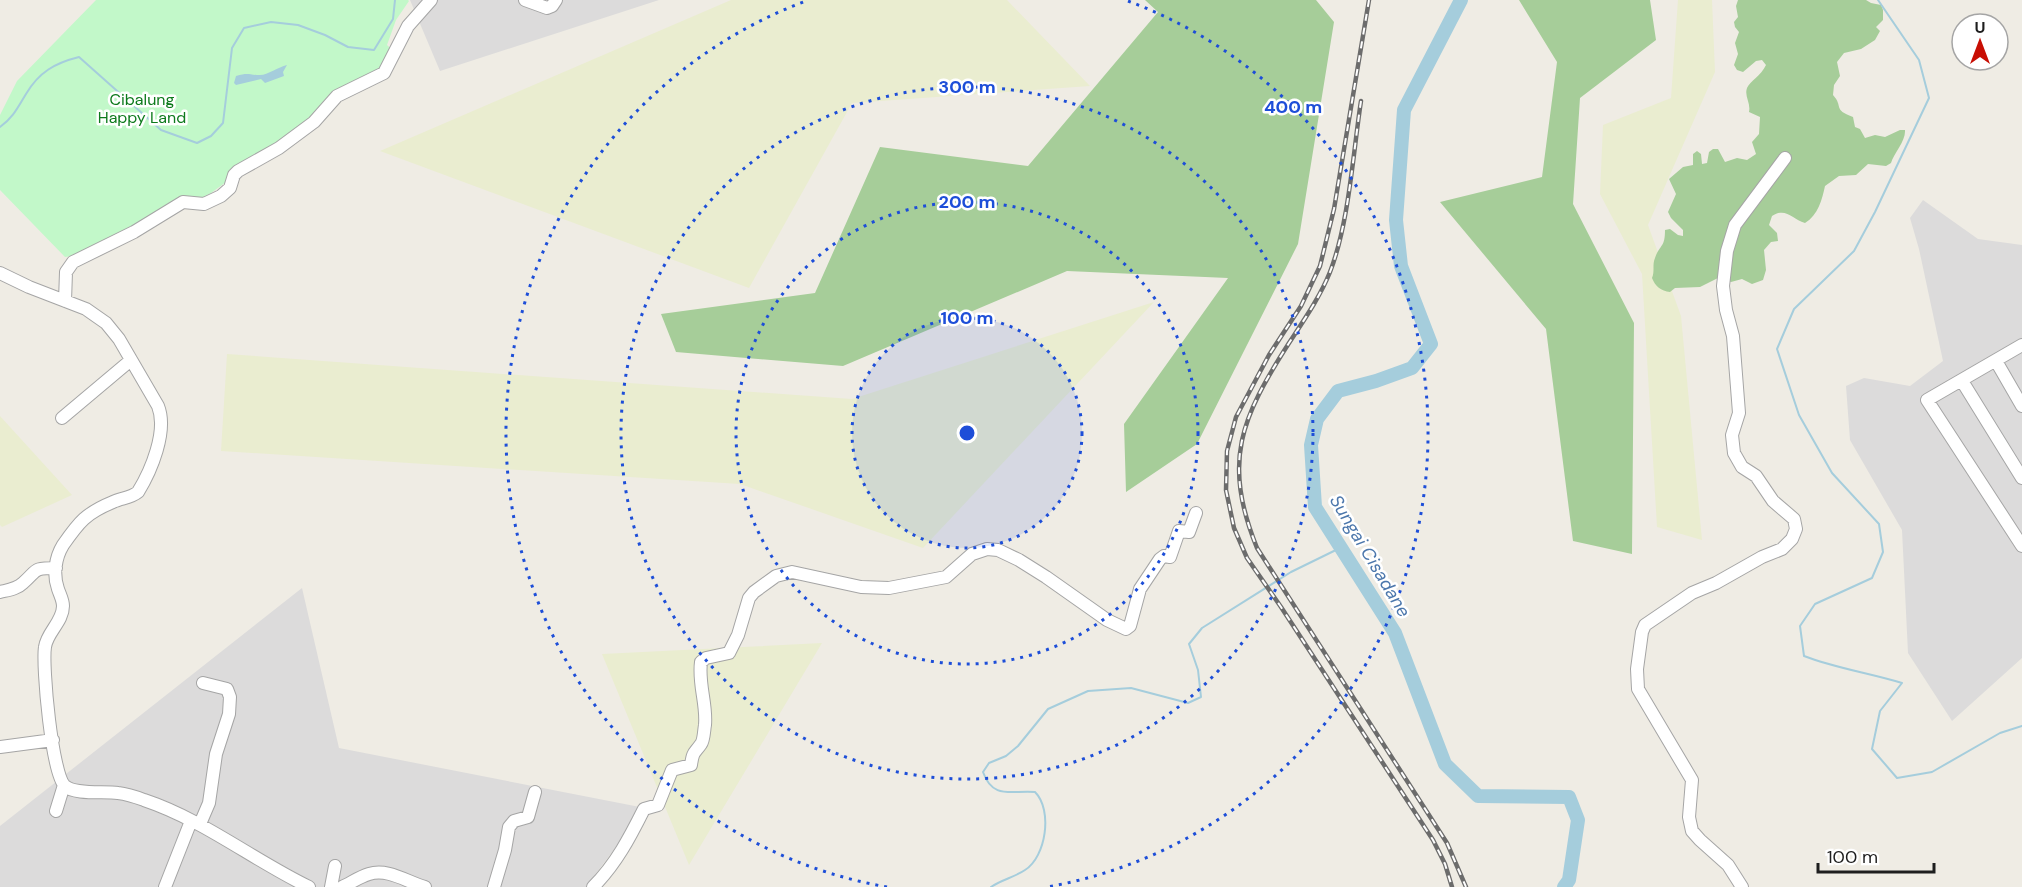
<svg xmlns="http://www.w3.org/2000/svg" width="2022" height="887" font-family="'DM Sans',sans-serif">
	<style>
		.residential { fill: #dcdbdb }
		.farmland { fill: #eaedd0 }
		.forest { fill: #a6cd99 }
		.park { fill: #c2f8c9 }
		.water { fill: #a5cddc }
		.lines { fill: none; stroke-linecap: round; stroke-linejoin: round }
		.stream { stroke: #a5cddc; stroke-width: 2 }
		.river { stroke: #a5cddc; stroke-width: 14 }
		.minor-casing { stroke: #a5a5a5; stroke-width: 14 }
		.minor { stroke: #fff; stroke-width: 12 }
		.rail-casing { stroke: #6c6c6c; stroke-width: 4.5 }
		.rail { stroke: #fff; stroke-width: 2; stroke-dasharray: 7; stroke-linecap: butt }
		.ring { fill: none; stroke: #1d4ed8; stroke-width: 3; stroke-dasharray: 3 6 }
		.labels { text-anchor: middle; stroke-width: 5; stroke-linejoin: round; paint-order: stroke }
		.park-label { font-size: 16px; fill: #0d7a1c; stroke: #fff }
		.water-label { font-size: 18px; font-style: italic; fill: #4c77ac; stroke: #fff }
		.centre { fill: #1d4ed8; stroke: #fff; stroke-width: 3 }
		.ring-label { font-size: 18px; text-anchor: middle; font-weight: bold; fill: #1d4ed8; stroke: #fff; stroke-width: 5; stroke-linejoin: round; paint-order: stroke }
	</style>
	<rect width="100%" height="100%" fill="#efece4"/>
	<path class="residential" d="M410 0H659L440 71Z
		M1923 200 1978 239 2022 245V658L1952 721 1908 653 1902 530 1850 440 1846 386 1864 378 1910 386 1943 361 1919 249 1910 218Z
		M302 588 339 748 645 808 586 887H0V826Z"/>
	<path class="farmland" d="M731 0H1007L1090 86 852 103 749 288 380 151Z
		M1678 0H1712L1715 72 1648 225 1681 316 1702 540 1657 527 1642 274 1600 194 1603 125 1671 98Z
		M1154 302 923 548 740 484 221 451 227 354 852 399Z
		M0 416 72 495 2 527 0 525Z
		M822 643 689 865 602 654Z"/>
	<path class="forest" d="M1145 0H1316L1334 22 1298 244 1197 444 1126 492 1124 424 1228 278 1067 271 843 366 676 352 661 314 815 293 880 147 1028 166 1158 12Z
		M1519 0H1650L1656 40 1580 98 1573 204 1634 323 1632 554 1573 541 1546 329 1440 202 1542 177 1557 62Z
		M1738 0H1866L1871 3 1881 5 1883 10V20L1876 27 1880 31 1875 40 1861 49 1844 53 1837 62 1840 76 1834 85 1833 95C1844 107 1832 109 1853 117L1855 127 1860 129 1865 138 1875 135 1885 137 1900 130H1905C1906 141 1894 153 1891 163L1886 166 1868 164 1856 175 1839 176 1825 186C1822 200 1818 215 1805 223 1792 219 1786 207 1772 216L1769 225 1777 233 1778 241 1771 242 1764 250 1766 270 1763 280 1752 284 1742 279 1731 282 1720 277 1700 287 1675 288 1670 292C1661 291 1655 286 1652 278 1655 271 1652 265 1655 258 1660 244 1665 248 1665 230L1670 229 1678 235 1683 236V230L1671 218 1668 212 1676 194 1669 179 1683 167 1693 165V154L1697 151 1701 154 1702 164 1707 163 1709 152 1713 149H1718L1725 162 1737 158 1747 160 1756 154 1752 142 1759 134 1760 117 1749 112C1751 103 1744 96 1747 88 1750 81 1761 76 1766 65L1762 60 1756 61 1743 72 1737 70 1734 65 1738 54 1735 43 1739 32 1735 27 1734 22 1738 17 1736 6Z"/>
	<path class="park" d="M96 0H408L409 1 396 20 387 45 399 56 211 193 153 223 85 254 65 257 0 190V115L17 81Z"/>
	<path class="water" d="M287 65 283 72 284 76 265 83 261 79 236 85 234 83 236 76C249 72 248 75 260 75 268 75 278 67 287 65Z"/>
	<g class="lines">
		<path class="stream" d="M1878 0 1919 60 1929 98 1875 212 1854 251 1794 309 1777 349 1799 415 1832 473 1879 524 1883 552 1872 578 1815 604 1800 626 1804 656C1835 668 1869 673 1902 683L1880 711 1872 749 1897 778 1932 772 2000 733 2022 726
			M0 127C13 118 18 107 26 94 39 72 55 63 79 57L161 130 197 143 211 136 223 123 232 48 244 28 271 22 298 25 325 35 348 47 374 50 393 19 395 0
			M991 887C1001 880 1015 877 1025 870 1046 857 1053 810 1035 792 1011 790 993 800 983 772L989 763 1006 756 1018 746 1048 709 1088 691 1131 688 1188 703 1201 697 1198 670 1189 644 1202 628 1291 572 1340 548"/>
		<path class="river" d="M1461 0 1404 110 1396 220 1401 266 1431 344 1412 368 1376 381 1338 391 1317 419 1311 445 1315 507 1395 633 1445 764 1478 796 1569 797 1578 820 1569 880 1564 887"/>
		<g class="minor-casing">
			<path id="minor" d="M525 0 547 8 552 6 556 0
				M0 273 29 287 86 309 106 323 119 339 158 406C168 431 151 471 138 492 131 498 121 498 113 502 86 513 79 522 63 545 55 558 53 575 58 589 60 595 63 600 63 606 63 622 47 632 45 647 42 666 52 775 65 786 75 795 104 791 118 793 127 794 136 797 144 800 204 820 253 860 309 887
				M65 301 66 272 73 262 134 232 183 202 204 204 221 196 230 188 234 175 238 171 279 148 314 122 337 96 384 73 408 26 431 0
				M2022 345 1927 400 2022 546
				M1996 361 2022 406
				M1962 381 2022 478
				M62 418 131 360
				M0 592C8 590 17 589 23 583 38 570 32 568 56 568
				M0 747 53 740
				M56 811 64 785
				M200 824 209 803 216 754 229 714 230 697 227 689 203 683
				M165 887 191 821
				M331 887 335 866
				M342 887C351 883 359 877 369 874 388 868 407 882 425 887
				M494 887 505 850 509 827 514 821 528 817 535 792
				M593 887C616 864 630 837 644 809L658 805 672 770 691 765C693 751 694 754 701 744 704 740 704 730 705 725 707 704 698 684 701 662L706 658 729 653 738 635 749 598 754 592 776 576 792 572 861 587 889 588 946 577 972 554 987 549 998 550 1019 560 1046 577 1107 620 1126 629 1130 626 1140 589 1160 559 1164 556 1170 557 1179 531 1189 532 1196 513
				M1742 887 1728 865 1700 840 1692 831 1689 817 1692 780 1638 689 1637 669 1642 632 1645 625 1692 593 1716 583 1762 557 1782 549 1792 539 1796 529 1794 519 1773 501 1756 476 1742 467 1734 453 1732 435 1739 413 1733 336 1726 310 1723 286 1727 251 1735 225 1785 158"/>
		</g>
		<use href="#minor" class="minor"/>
		<g class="rail-casing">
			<path id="rail" d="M1369 0 1334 209 1320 266 1301 306 1269 355 1236 417 1227 451 1226 490 1234 528 1247 558 1281 607 1433 840 1445 864 1452 887
				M1361 101C1353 153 1349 223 1330 272 1320 297 1304 320 1289 343 1241 418 1222 461 1257 548L1447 843 1466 887"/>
		</g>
		<use href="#rail" class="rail"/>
	</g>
	<circle cx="967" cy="433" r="115" fill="#1d4ed8" fill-opacity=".12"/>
	<g class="ring">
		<circle cx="967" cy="433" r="115"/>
		<circle cx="967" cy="433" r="231"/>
		<circle cx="967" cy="433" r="346"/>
		<path d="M887 887A461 461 0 0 1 806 1M1128 1A461 461 0 0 1 1047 887"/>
	</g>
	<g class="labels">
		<g class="park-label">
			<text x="142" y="105">Cibalung<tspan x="142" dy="18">Happy Land</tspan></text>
		</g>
		<g class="water-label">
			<text transform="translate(1370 556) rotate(59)" y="6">Sungai Cisadane</text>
		</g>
	</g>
	<circle cx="967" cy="433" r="9" class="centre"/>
	<g class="ring-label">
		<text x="967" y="93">300 m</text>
		<text x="1293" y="113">400 m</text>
		<text x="967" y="208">200 m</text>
		<text x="967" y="324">100 m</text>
	</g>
	<g transform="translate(1980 42)"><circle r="28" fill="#ffffff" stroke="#a5a5a5" stroke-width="1.5"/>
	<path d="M0-4.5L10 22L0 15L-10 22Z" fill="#c80e04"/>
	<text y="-9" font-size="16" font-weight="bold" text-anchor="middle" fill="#1e1e1e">U</text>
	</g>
	<path d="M1818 863v9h116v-9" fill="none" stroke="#1e1e1e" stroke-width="3"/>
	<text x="1827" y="863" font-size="18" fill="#1e1e1e" stroke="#ffffff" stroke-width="4.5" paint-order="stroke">100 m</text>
</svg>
